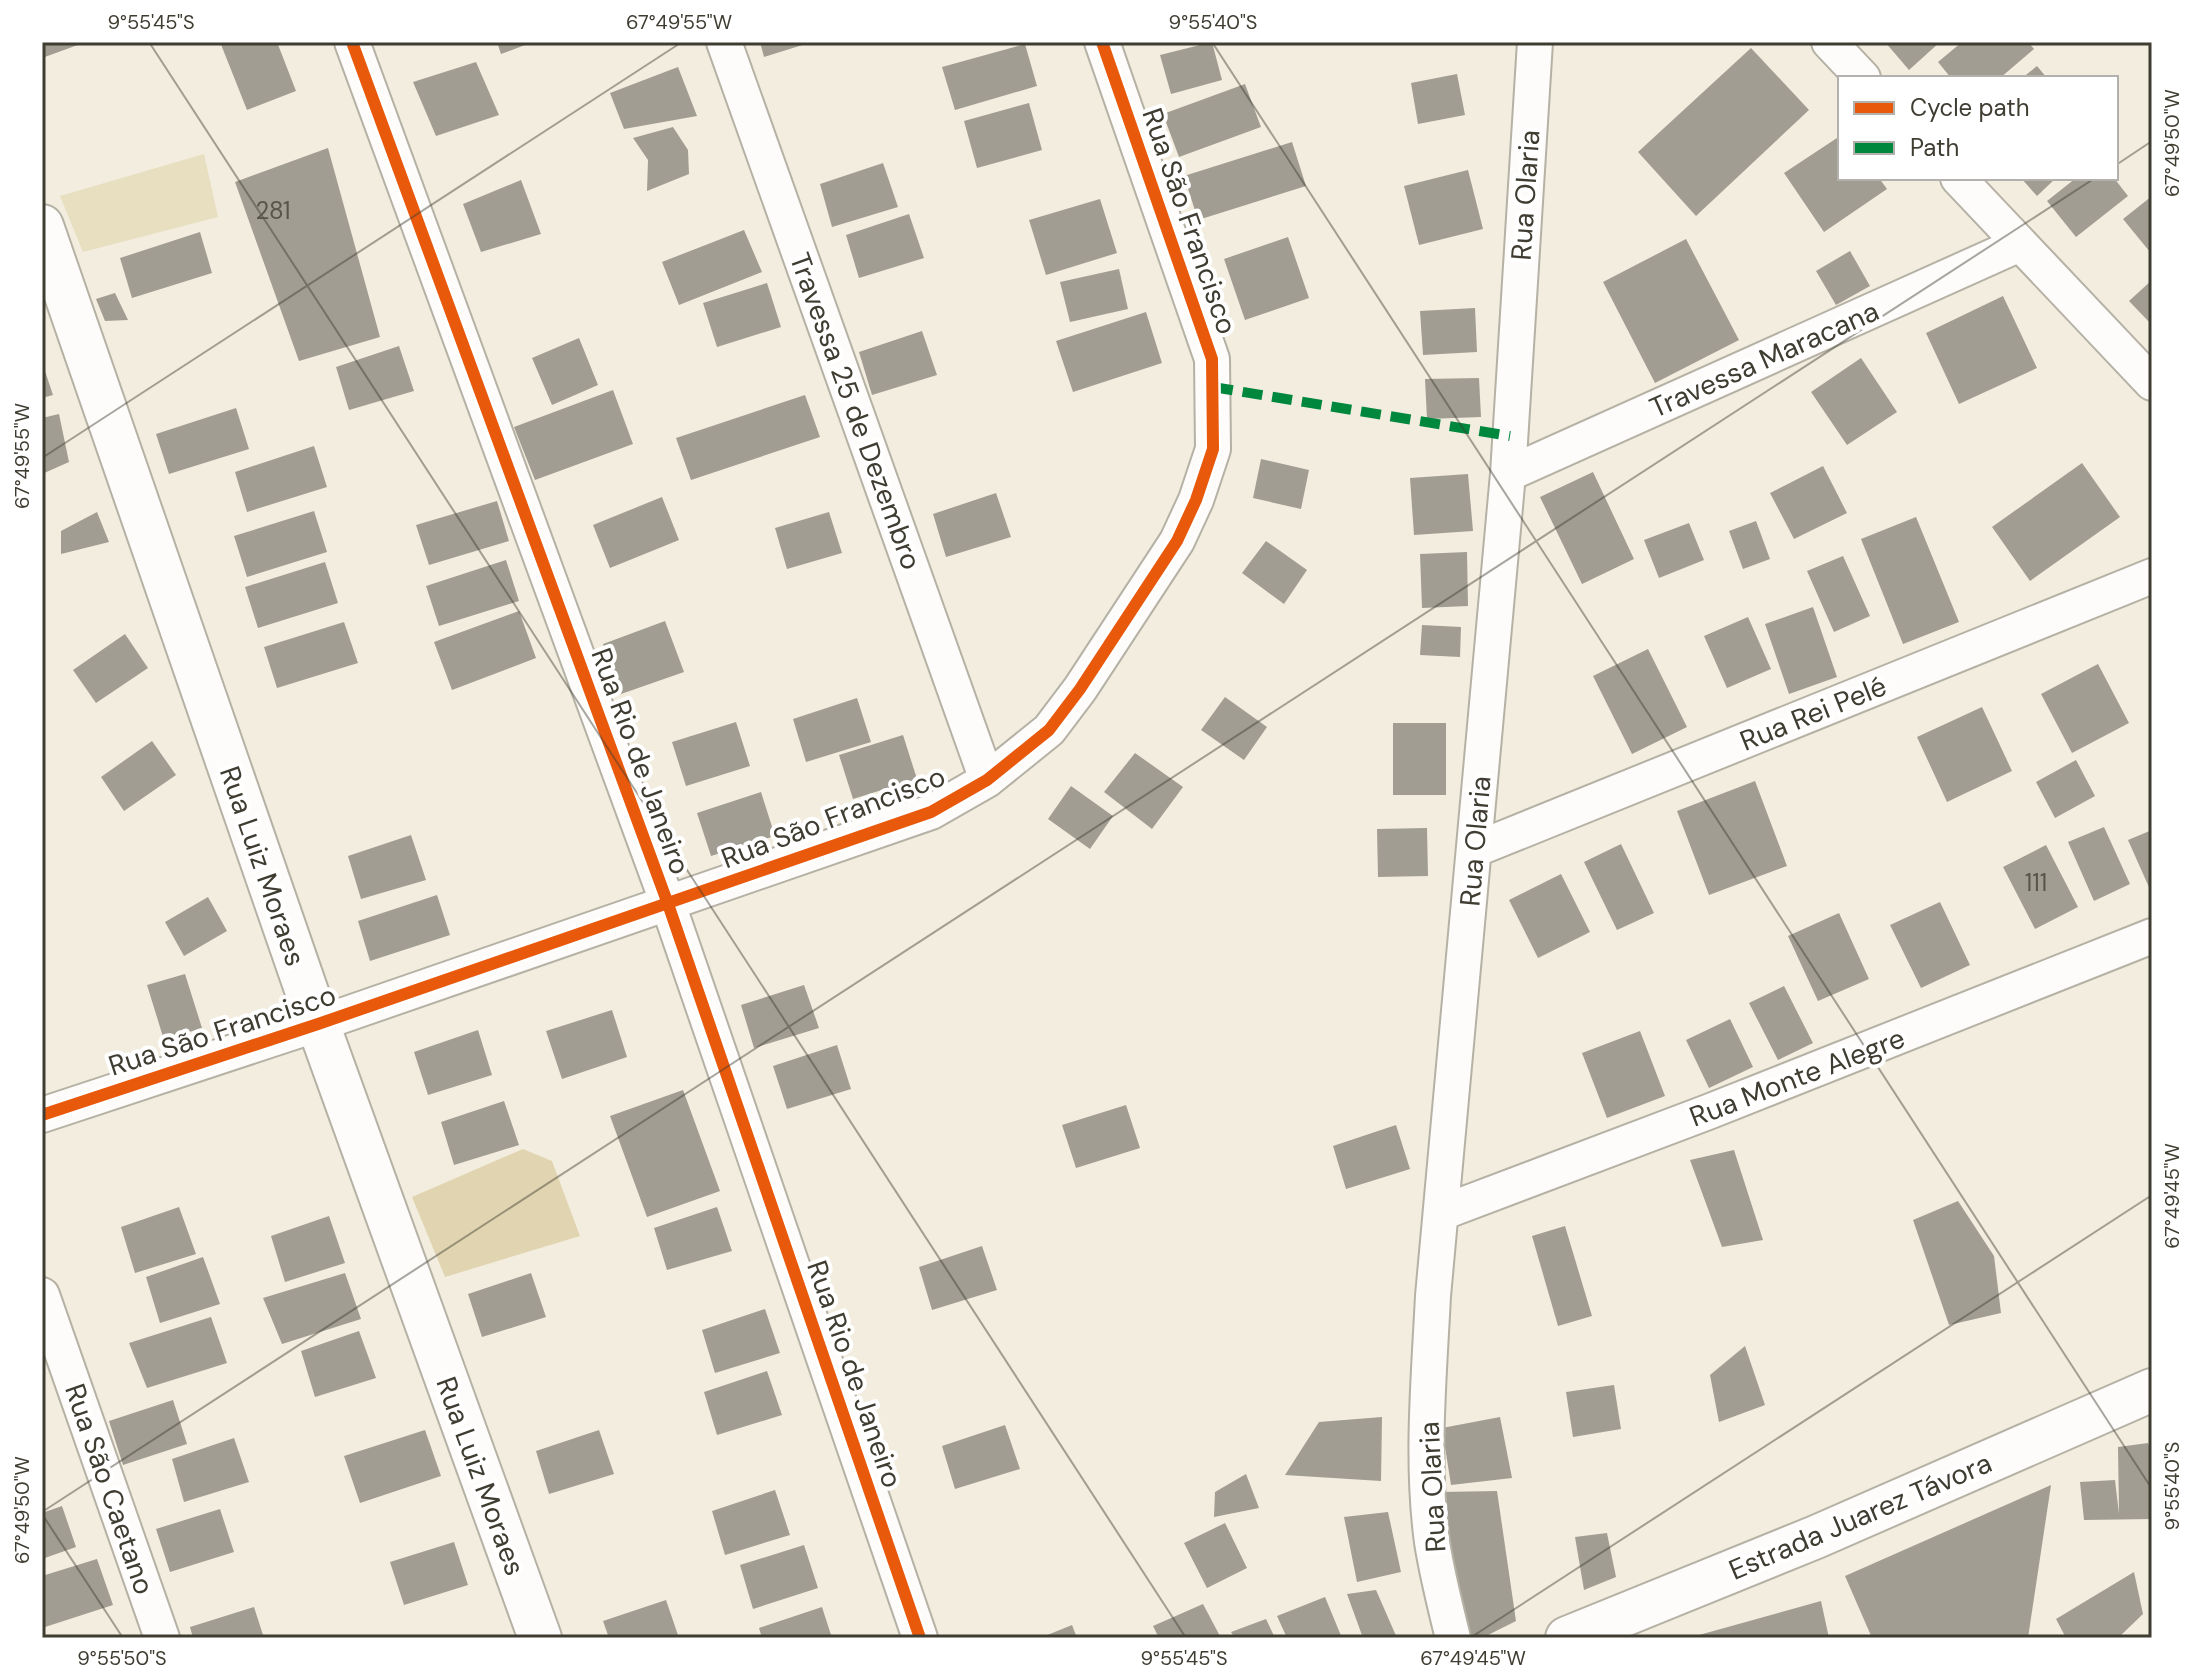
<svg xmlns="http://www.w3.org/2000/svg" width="2194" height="1680" font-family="'DM Sans',sans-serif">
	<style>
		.green { fill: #e8dec0 }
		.forest { fill: #e1d5b1 }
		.building { fill: #a19d92 }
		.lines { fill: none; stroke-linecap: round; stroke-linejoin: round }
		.minor-casing { stroke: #b5b1a5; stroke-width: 38 }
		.tertiary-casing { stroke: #b5b1a5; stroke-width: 46 }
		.minor { stroke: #fdfcfa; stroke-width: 34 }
		.tertiary { stroke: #fdfcfa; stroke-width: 42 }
		.quiet { stroke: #00873e; stroke-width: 10; stroke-dasharray: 20 10; stroke-linecap: butt }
		.cycleway-casing { stroke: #fff; stroke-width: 17 }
		.cycleway { stroke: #e8590c; stroke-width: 12 }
		.ticks { fill: none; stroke: #3f3c31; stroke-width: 2; stroke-opacity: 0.45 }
		.labels { text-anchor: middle; stroke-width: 8; stroke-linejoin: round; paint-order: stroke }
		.number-label { font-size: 24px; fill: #585449 }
		.street-label { font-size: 28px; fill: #3f3c31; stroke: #fff }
		.neatline { fill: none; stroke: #3f3c31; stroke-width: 3 }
		.ticks-label { font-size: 20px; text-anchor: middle; fill: #3f3c31 }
	</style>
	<rect width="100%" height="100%" fill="#f2edde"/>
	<path class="green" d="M204 154 218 217 83 252 60 196Z"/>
	<path class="forest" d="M523 1149 552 1161 580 1236 445 1277 412 1197Z"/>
	<path class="building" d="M42 42H86L42 58Z
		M220 42H277L296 91 247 110Z
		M497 42H533L501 54Z
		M760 42H809V43L764 57Z
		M1212 42 1222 80 1171 94 1160 55Z
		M1885 42H1940L1909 70Z
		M1962 42H2028L2034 49 2000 78H1951L1938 62Z
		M1025 44 1037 86 955 110 942 67Z
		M1751 48 1809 110 1696 216 1638 152Z
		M476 62 499 115 436 136 413 82Z
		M2037 66 2047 78H2022Z
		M678 67 697 116 624 129 610 93Z
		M1457 74 1465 115 1418 124 1411 83Z
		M1245 84 1261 127 1179 157 1163 114Z
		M1029 103 1042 150 977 168 964 121Z
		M673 127 688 150 689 174 647 191 648 160 633 138Z
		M1840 136V178H1879L1887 189 1824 232 1784 173Z
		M1292 142 1306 186 1198 220 1184 176Z
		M328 148 380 337 299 361 235 182Z
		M883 163 898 207 832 227 820 184Z
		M1468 170 1483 229 1419 245 1404 186Z
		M2021 178H2056L2037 196Z
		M2076 178H2114L2128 196 2076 237 2047 201Z
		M521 180 541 234 481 252 463 204Z
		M2152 196V250L2150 252 2123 219Z
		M1100 199 1117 253 1046 275 1029 220Z
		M909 214 924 258 859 278 846 235Z
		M744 230 762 272 679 305 662 262Z
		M200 232 212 273 132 298 120 258Z
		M1288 237 1309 298 1245 320 1224 259Z
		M1686 239 1739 340 1655 383 1603 282Z
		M1850 251 1870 286 1836 305 1816 271Z
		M1119 269 1128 309 1070 322 1060 282Z
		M2152 280V325L2129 301Z
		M767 283 781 327 717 347 703 303Z
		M115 293 128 320 105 321 96 299Z
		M2003 296 2037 368 1959 404 1926 333Z
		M1475 308 1477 352 1423 355 1420 311Z
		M1146 312 1162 363 1073 392 1056 341Z
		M922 331 937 375 872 395 859 352Z
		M579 338 598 385 552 405 532 358Z
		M399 346 414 391 349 410 336 367Z
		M1861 358 1897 412 1847 445 1811 392Z
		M42 362 53 395 42 398Z
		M1479 378 1481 417 1427 419 1425 379Z
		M613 390 633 444 535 480 514 427Z
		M805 395 820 437 691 480 676 438Z
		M236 408 249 449 169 474 156 434Z
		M59 414 69 462 42 474V418Z
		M314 446 327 487 247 512 235 472Z
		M1261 459 1309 470 1301 509 1253 498Z
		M2082 463 2120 517 2030 581 1992 527Z
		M1823 466 1847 513 1794 539 1770 493Z
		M1593 472 1634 559 1582 584 1540 497Z
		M1468 474 1473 531 1414 535 1410 478Z
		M996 493 1011 537 946 557 933 514Z
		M662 497 679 540 610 568 593 525Z
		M497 501 509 541 429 565 416 525Z
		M314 511 327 552 247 577 234 536Z
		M97 512 109 542 61 554V531Z
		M829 512 842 553 787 569 775 528Z
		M1916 517 1959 622 1903 644 1861 539Z
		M1756 521 1770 559 1743 569 1729 531Z
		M1689 523 1704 560 1659 578 1644 540Z
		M1266 541 1307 570 1284 604 1242 573Z
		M1467 552 1468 606 1422 608 1420 554Z
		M1843 556 1870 616 1834 632 1807 571Z
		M506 560 519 601 439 626 426 586Z
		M325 562 338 603 258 628 245 587Z
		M1813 607 1837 677 1789 694 1765 624Z
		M519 611 536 658 452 690 434 642Z
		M1748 617 1771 669 1727 688 1704 636Z
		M665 621 684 672 621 694 603 644Z
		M344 622 358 663 277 688 264 647Z
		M1422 625 1461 627 1460 657 1420 655Z
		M125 634 148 668 96 703 73 670Z
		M1648 649 1687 727 1632 754 1593 676Z
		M2098 664 2129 723 2072 753 2041 694Z
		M1225 697 1267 727 1244 760 1201 730Z
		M857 698 871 742 806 762 793 719Z
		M1982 707 2012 771 1947 802 1917 737Z
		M736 722 750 766 686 786 672 742Z
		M1393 723H1446V795H1393Z
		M903 735 917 779 853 799 839 755Z
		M152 741 176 775 124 811 101 777Z
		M1135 753 1183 787 1152 829 1104 792Z
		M2076 760 2095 796 2055 818 2036 782Z
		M1755 781 1787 866 1709 895 1677 811Z
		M1071 786 1113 816 1090 849 1048 819Z
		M761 792 775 836 711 856 697 813Z
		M2104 827 2130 884 2094 901 2068 842Z
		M1427 828 1428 876 1378 877 1377 829Z
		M2152 830V894L2128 840Z
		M411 835 426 880 361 899 348 856Z
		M1621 844 1654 913 1617 930 1584 862Z
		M2046 845 2078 907 2035 929 2003 867Z
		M1561 874 1590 932 1538 958 1509 900Z
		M437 895 450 935 370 961 358 921Z
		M208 897 227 931 184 956 165 922Z
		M1940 902 1970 965 1921 988 1890 925Z
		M1839 913 1869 979 1818 1001 1788 936Z
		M185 974 202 1028 164 1040 147 985Z
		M804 985 819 1028 754 1048 741 1005Z
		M1784 986 1813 1043 1778 1060 1749 1003Z
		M612 1010 627 1057 562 1079 546 1031Z
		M1730 1019 1753 1067 1709 1088 1686 1040Z
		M478 1030 492 1075 428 1095 414 1052Z
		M1640 1031 1665 1096 1607 1118 1582 1053Z
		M837 1045 851 1089 787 1109 773 1066Z
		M683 1090 720 1191 647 1217 610 1116Z
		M504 1101 519 1145 454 1165 441 1122Z
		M1126 1105 1140 1148 1076 1168 1062 1125Z
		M1396 1125 1410 1169 1346 1189 1333 1146Z
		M1734 1150 1763 1240 1722 1247 1690 1160Z
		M1958 1201 1994 1256 2001 1313 1949 1325 1913 1220Z
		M179 1207 196 1254 135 1273 121 1227Z
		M717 1207 732 1251 667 1270 654 1228Z
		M329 1216 345 1263 285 1282 271 1236Z
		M1565 1226 1592 1316 1558 1326 1532 1236Z
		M982 1246 997 1290 932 1310 919 1267Z
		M203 1257 220 1304 160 1323 146 1277Z
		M345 1273 361 1319 282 1344 263 1298Z
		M531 1273 546 1317 482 1337 468 1294Z
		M765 1309 780 1353 715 1373 702 1330Z
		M211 1317 227 1363 147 1388 129 1343Z
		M359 1331 376 1378 315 1397 301 1351Z
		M1745 1346 1765 1405 1719 1422 1710 1375Z
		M767 1371 782 1415 717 1435 704 1392Z
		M1614 1385 1621 1429 1573 1437 1566 1392Z
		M173 1400 187 1444 123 1465 109 1421Z
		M1382 1417 1381 1481 1285 1475 1319 1422Z
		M1500 1417 1512 1478 1451 1485 1442 1428Z
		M1005 1425 1020 1469 955 1489 942 1446Z
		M425 1430 441 1476 360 1503 344 1456Z
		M599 1430 614 1474 549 1494 536 1451Z
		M234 1438 249 1482 184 1502 172 1459Z
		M2148 1443 2152 1456V1519L2084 1520 2080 1482 2115 1480 2119 1514 2118 1447Z
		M1246 1474 1259 1508 1214 1517 1215 1492Z
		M2051 1485 2028 1638H1872L1845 1576Z
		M775 1490 790 1535 725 1555 712 1511Z
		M1497 1491 1516 1621 1482 1638H1467L1441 1492Z
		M62 1506 76 1547 42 1559V1513Z
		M220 1509 234 1552 170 1572 156 1529Z
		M1388 1512 1401 1572 1357 1582 1344 1517Z
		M1225 1523 1247 1568 1207 1588 1184 1543Z
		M1607 1533 1616 1577 1584 1590 1575 1537Z
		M454 1542 468 1585 404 1605 390 1562Z
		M804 1545 818 1588 753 1609 740 1565Z
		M97 1559 113 1605 42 1628V1576Z
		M2134 1572 2143 1614 2118 1638H2066L2056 1619Z
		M1376 1590 1397 1638H1363L1347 1594Z
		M1325 1597 1342 1638H1287L1277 1616Z
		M666 1600 679 1638H609L603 1621Z
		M1821 1601 1829 1638H1700L1699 1635Z
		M1203 1604 1221 1638H1159L1153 1626Z
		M254 1607 264 1638H193L190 1627Z
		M822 1607 832 1638H762L759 1628Z
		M1266 1619 1275 1638H1235L1231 1632Z
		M1072 1625 1077 1638H1040Z"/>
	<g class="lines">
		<g class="minor-casing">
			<path id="minor" d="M352 42 668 904 920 1638
				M724 42 987 780
				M1829 42 1863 78
				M1958 178 2152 383
				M1508 474 2020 244
				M1474 850 2152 576
				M42 1115 318 1024 931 812 987 780 1049 730 1080 689 1177 541 1196 500 1213 449 1212 359 1102 42
				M1441 1213 1708 1112 2152 936
				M42 1295 162 1638
				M1453 1638C1445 1606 1437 1574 1432 1542 1421 1461 1429 1377 1433 1296L1508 474 1535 42"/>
		</g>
		<g class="tertiary-casing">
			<path id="tertiary" d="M42 226 318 1024 540 1638
				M1567 1638 1816 1537 2152 1390"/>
		</g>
		<use href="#minor" class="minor"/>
		<use href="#tertiary" class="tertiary"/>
		<path class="quiet" d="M1213 387 1510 436"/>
		<g class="cycleway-casing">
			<path id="cycleway" d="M352 42 668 904 920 1638
				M42 1115 318 1024 931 812 987 780 1049 730 1080 689 1177 541 1196 500 1213 449 1212 359 1102 42"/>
		</g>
		<use href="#cycleway" class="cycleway"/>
	</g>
	<path class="ticks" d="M149 42 1186 1638M1212 42 2152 1489M2116 165 2152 141M42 458 682 42M42 1512 2095 178M42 1514 123 1638M1470 1638 2152 1195"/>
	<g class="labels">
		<g class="number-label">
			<text x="273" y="219">281</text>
			<text x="2036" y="891">111</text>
		</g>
		<g class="street-label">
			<text transform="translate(1525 195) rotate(-86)" y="10">Rua Olaria</text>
			<text transform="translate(1190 221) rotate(71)" y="10">Rua São Francisco</text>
			<text transform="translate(1764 359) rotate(-24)" y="10">Travessa Maracana</text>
			<text transform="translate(856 411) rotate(70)" y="10">Travessa 25 de Dezembro</text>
			<text transform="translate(1813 713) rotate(-22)" y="10">Rua Rei Pelé</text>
			<text transform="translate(641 761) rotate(70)" y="10">Rua Rio de Janeiro</text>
			<text transform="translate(833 817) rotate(-21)" y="10">Rua São Francisco</text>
			<text transform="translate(1475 841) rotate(-85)" y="10">Rua Olaria</text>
			<text transform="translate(263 866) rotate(71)" y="10">Rua Luiz Moraes</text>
			<text transform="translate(222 1030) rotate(-18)" y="10">Rua São Francisco</text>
			<text transform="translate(1797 1077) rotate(-21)" y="10">Rua Monte Alegre</text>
			<text transform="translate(855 1374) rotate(71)" y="10">Rua Rio de Janeiro</text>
			<text transform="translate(481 1476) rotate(70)" y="10">Rua Luiz Moraes</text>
			<text transform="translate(1432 1487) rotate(-93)" y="10">Rua Olaria</text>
			<text transform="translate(110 1489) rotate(71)" y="10">Rua São Caetano</text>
			<text transform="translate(1860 1516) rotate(-23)" y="10">Estrada Juarez Távora</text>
		</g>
	</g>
	<rect width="2194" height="1680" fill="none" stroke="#ffffff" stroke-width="88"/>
	<rect x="1838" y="76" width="280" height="104" fill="#ffffff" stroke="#b2b1ad" stroke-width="2"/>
	<rect x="1854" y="102" width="40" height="12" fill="#e8590c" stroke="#b2b1ad" stroke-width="2"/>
	<text x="1910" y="116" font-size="24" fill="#3f3c31">Cycle path</text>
	<rect x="1854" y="142" width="40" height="12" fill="#00873e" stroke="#b2b1ad" stroke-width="2"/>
	<text x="1910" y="156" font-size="24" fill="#3f3c31">Path</text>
	<rect x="44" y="44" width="2106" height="1592" class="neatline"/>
	<g class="ticks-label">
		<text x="151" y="29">9°55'45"S</text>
		<text x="679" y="29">67°49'55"W</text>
		<text x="1213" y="29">9°55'40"S</text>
		<text transform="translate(2172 143) rotate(-90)" y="7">67°49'50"W</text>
		<text transform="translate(22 456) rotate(-90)" y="7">67°49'55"W</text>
		<text transform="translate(2172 1196) rotate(-90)" y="7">67°49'45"W</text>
		<text transform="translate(2172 1486) rotate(-90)" y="7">9°55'40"S</text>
		<text transform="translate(22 1510) rotate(-90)" y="7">67°49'50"W</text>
		<text x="122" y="1665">9°55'50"S</text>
		<text x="1184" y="1665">9°55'45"S</text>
		<text x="1473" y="1665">67°49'45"W</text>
	</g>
</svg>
